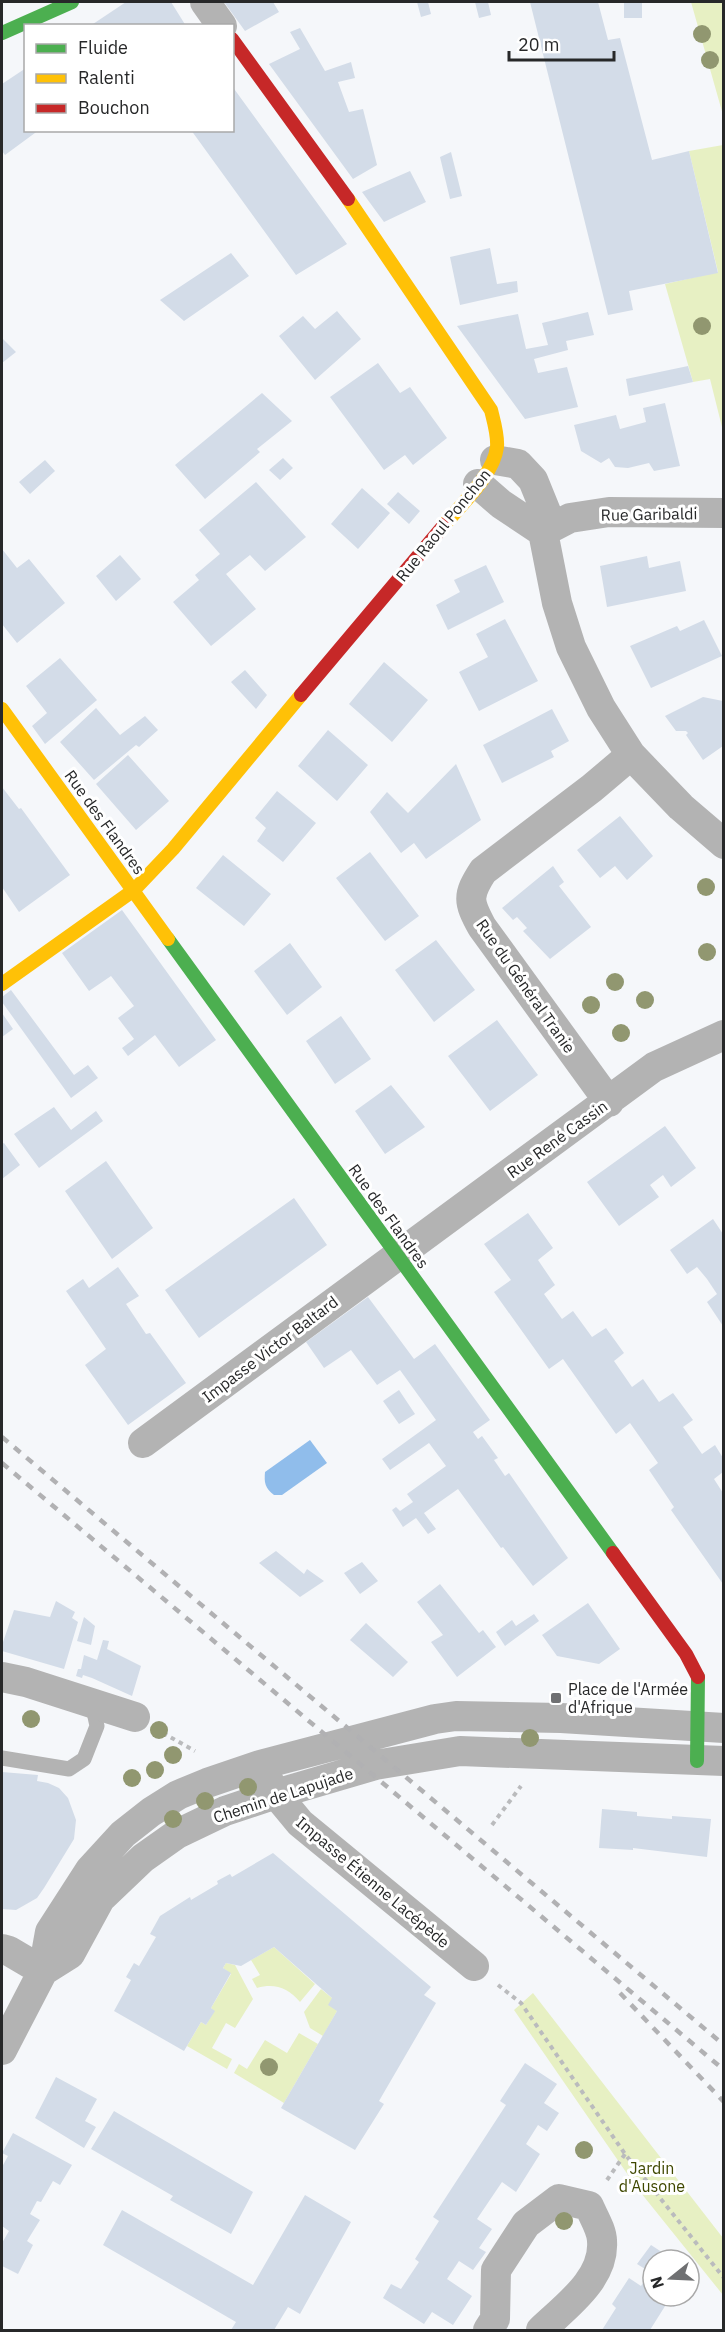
<svg xmlns="http://www.w3.org/2000/svg" width="725" height="2332" font-family="'IBM Plex Sans',sans-serif">
	<style>
		.green { fill: #e7f0c3 }
		.water { fill: #90bdeb }
		.building { fill: #d3dce8 }
		.lines { fill: none; stroke-linecap: round; stroke-linejoin: round }
		.path { stroke: #babbbd; stroke-width: 4; stroke-dasharray: 4.5 4.5; stroke-linecap: butt }
		.lane { stroke: #b3b3b3; stroke-width: 15 }
		.street { stroke: #b3b3b3; stroke-width: 30 }
		.fast { stroke: #4caf50; stroke-width: 14 }
		.slow { stroke: #ffc107; stroke-width: 14 }
		.jam { stroke: #c62828; stroke-width: 14 }
		.rail { stroke: #b1b1b3; stroke-width: 4.5; stroke-dasharray: 8 8; stroke-linecap: butt }
		.tree { fill: #919770 }
		.poi-dot { fill: #6f7072; stroke: #fff; stroke-width: 2 }
		.labels { text-anchor: middle; stroke-width: 6; stroke-linejoin: round; paint-order: stroke }
		.street-label { font-size: 16px; fill: #272829; stroke: #fff }
		.poi-label { font-size: 16px; fill: #272829; stroke: #fff; text-anchor: start }
		.park-label { font-size: 16px; fill: #3f4800; stroke: #fff }
	</style>
	<rect width="100%" height="100%" fill="#f5f7fa"/>
	<path class="green" d="M691 2H723V115Z
		M723 145V431L710 379 693 382 665 284 718 272 689 151Z
		M274 1947 315 1984 300 2002C288 1988 275 1983 257 1988L252 1979 260 1975 251 1960Z
		M226 1963 235 1965 253 1999 235 2028 226 2023 212 2048 232 2059 227 2069 187 2046 201 2022 206 2025 214 2011 211 2008 231 1974 223 1968Z
		M321 1989 332 1998 337 2011 323 2036 310 2028 304 2012Z
		M533 1993 723 2238V2295L637 2188 514 2010Z
		M299 2033 318 2044 284 2103 234 2073 239 2064 247 2069 265 2040 287 2053Z"/>
	<path class="water" d="M310 1440 327 1463 282 1495H274C265 1488 264 1483 265 1472Z"/>
	<path class="building" d="M126 2H171L186 26H90Z
		M224 2H273L279 12 245 31Z
		M417 2H428L431 14 421 17Z
		M475 2H488L491 15 479 18Z
		M530 2H598L608 40 620 38 652 160 689 151 718 273 629 291 633 310 608 315Z
		M624 2H642V18H624Z
		M300 28 325 71 351 62 355 78 338 82 349 112 363 109 377 165 353 179 269 64 300 49 290 32Z
		M26 68V130H39L5 155 2 151V84Z
		M232 86 347 244 296 275 191 130H232Z
		M451 152 462 196 450 199 440 157Z
		M410 171 426 202 384 222 362 192Z
		M490 248 497 284 517 281 518 292 460 305 450 257Z
		M231 253 249 276 184 321 160 300Z
		M337 311 361 339 315 380 279 336 303 316 315 329Z
		M588 312 594 335 566 341 568 350 534 359 538 373 567 367 578 407 525 419 457 326 518 314 526 349 548 345 542 323Z
		M2 338 16 352 2 363Z
		M378 363 400 393 410 387 447 438 413 465 405 455 384 470 330 397Z
		M688 366 693 382 629 396 626 379Z
		M262 393 292 421 257 449 260 452 205 499 175 465Z
		M665 403 680 466 654 471 649 463 628 468 615 467 609 458 601 463 581 451 574 425 616 415 620 429 646 422 643 408Z
		M283 458 293 468 280 480 269 470Z
		M45 460 55 471 30 494 19 482Z
		M256 482 306 537 265 571 250 555 226 574 256 609 211 646 173 602 199 580 195 575 220 554 199 530Z
		M362 488 390 513 358 549 331 524Z
		M398 492 420 511 409 524 387 504Z
		M2 549 17 568 29 559 65 603 17 643 2 624Z
		M120 555 141 579 116 601 96 576Z
		M647 556 649 568 680 561 686 591 607 607 600 566Z
		M486 565 504 602 448 630 436 605 460 592 454 580Z
		M505 619 538 681 479 711 459 672 488 657 476 634Z
		M704 620 722 656 651 688 630 646 677 626 680 631Z
		M60 658 97 700 45 744 32 726 47 713 26 686Z
		M384 662 428 700 392 742 349 704Z
		M245 670 267 695 256 709 231 682Z
		M703 697 723 701V746L703 760 686 735 688 733 686 731H676L665 716Z
		M96 708 120 735 145 716 158 730 139 747 136 745 94 780 60 742Z
		M552 709 569 741 551 751 554 757 502 783 483 745Z
		M328 730 368 765 337 801 298 766Z
		M128 755 169 801 136 830 96 784Z
		M456 764 481 820 426 859 414 843 401 853 370 812 387 792 408 813Z
		M2 787 19 809 21 808 70 875 19 912 2 887Z
		M277 791 316 823 283 862 257 841 266 828 255 818Z
		M620 816 653 856 627 880 615 866 600 878 577 850Z
		M370 852 419 916 385 941 336 878Z
		M223 855 271 894 244 926 196 888Z
		M553 866 564 882 559 886 591 927 550 959 523 931 527 928 517 917 513 920 502 908Z
		M122 910 216 1040 179 1067 155 1035 128 1056 122 1048 134 1039 118 1018 134 1006 111 976 89 991 62 953Z
		M436 940 475 990 434 1022 395 970Z
		M290 943 322 987 287 1015 254 971Z
		M11 990 74 1075 88 1065 98 1078 71 1098 2 1002V997Z
		M2 1013 13 1029 2 1037Z
		M341 1016 371 1059 335 1084 306 1041Z
		M497 1020 538 1075 490 1111 448 1056Z
		M391 1085 425 1127 385 1154 355 1111Z
		M54 1107 71 1130 96 1111 103 1121 39 1168 14 1134Z
		M665 1126 696 1168 671 1187 663 1175 650 1185 659 1197 619 1226 587 1182Z
		M4 1143 20 1165 2 1179V1144Z
		M106 1161 153 1228 112 1259 65 1191Z
		M294 1198 327 1245 199 1338 165 1290Z
		M528 1213 553 1248 538 1260 555 1285 544 1294 562 1319 573 1311 592 1337 606 1328 624 1353 614 1361 632 1387 643 1379 659 1402 673 1393 693 1420 683 1427 702 1454 715 1445 723 1458V1472L714 1479 723 1493V1513L722 1514 723 1517V1584L671 1510 674 1507 649 1470 658 1463 630 1423 616 1434 563 1359 549 1369 494 1292 511 1280 484 1244Z
		M713 1219 723 1234V1326L707 1302 717 1294 707 1279 697 1267 687 1274 670 1250Z
		M118 1267 139 1296 126 1304 146 1334 150 1333 186 1383 128 1425 85 1365 106 1349 66 1291 83 1279 89 1288Z
		M368 1297 414 1359 435 1344 490 1420 473 1432 478 1439 482 1436 498 1458 494 1460 505 1476 509 1473 568 1558 533 1586 503 1547 501 1548 458 1489 424 1513 436 1529 428 1534 416 1518 403 1527 392 1510 396 1507 400 1511 413 1502 407 1494 446 1466 429 1443 390 1470 382 1459 436 1420 400 1370 377 1385 351 1350 324 1368 306 1342Z
		M399 1390 415 1414 399 1424 383 1401Z
		M276 1551 304 1574 307 1569 324 1581 300 1597 259 1563Z
		M362 1562 378 1581 360 1594 344 1573Z
		M440 1584 479 1633 483 1630 496 1647 457 1677 431 1642 443 1635 417 1602Z
		M56 1601 75 1612 72 1618 78 1622 64 1669 2 1651V1645L14 1610 50 1617Z
		M588 1603 620 1649 599 1664 557 1656 542 1635Z
		M534 1614 539 1621 505 1646 496 1632 512 1620 516 1626Z
		M84 1617 95 1626 91 1645 77 1641Z
		M366 1623 408 1662 393 1677 350 1640Z
		M103 1640 109 1641 107 1649 141 1666 132 1696 92 1678 83 1675 82 1678 76 1676 78 1669H81L84 1655 97 1660Z
		M2 1772 38 1775 37 1781 48 1783 59 1788 68 1798 76 1820 74 1839 44 1888 37 1898 16 1910 2 1909Z
		M602 1809 637 1812V1816L672 1819V1816L711 1819 707 1857 633 1848V1850L599 1848Z
		M273 1853 431 1987 424 1995 436 2003 379 2101 384 2104 355 2150 281 2108 337 2011 328 2005 332 1998 274 1947 241 1966 226 1963 223 1968 231 1973 211 2008 215 2011 206 2025 201 2022 184 2051 114 2011 131 1980 126 1977 134 1963 139 1966 156 1937 150 1934 160 1916 190 1897 191 1900 218 1884 217 1881 230 1874 232 1877Z
		M525 2063 557 2084 544 2103 559 2113 547 2131 538 2125 526 2144 540 2154 516 2192 502 2182 477 2219 492 2229 479 2248 486 2252 473 2270 459 2261 447 2279 472 2296 453 2325 432 2312 424 2324 383 2298 391 2284 401 2289 419 2262 415 2259 439 2221 433 2217 506 2105 500 2101Z
		M56 2077 97 2099 85 2121 96 2127 84 2148 35 2118Z
		M114 2111 253 2192 231 2234 170 2200 173 2196 91 2149Z
		M13 2133 72 2165 60 2185 53 2181 41 2202 37 2201 30 2214 40 2220 27 2241 33 2245 18 2274 2 2266V2243L9 2231 2 2226V2167L8 2156 2 2153Z
		M305 2195 351 2222 300 2314 288 2307 274 2330H231L236 2322 103 2245 122 2210 253 2285Z
		M651 2245 674 2260H653V2296H681L674 2307 667 2303 650 2330H602L616 2308 612 2304 629 2278 641 2286 650 2272 637 2264Z"/>
	<g class="lines">
		<path class="path" d="M163 1733 195 1751
			M492 1825 521 1786
			M498 1985 521 2003 625 2154 724 2278
			M607 2180 625 2154"/>
		<path class="lane" d="M2 1758 69 1769 84 1759 97 1726 92 1703"/>
		<path class="street" d="M205 2 222 26
			M495 460 518 464 533 480 546 512 543 532 557 603 571 647 601 708 631 755 681 807 724 844
			M478 484 501 504 543 532
			M543 532 570 518 609 512 724 513
			M609 1102 482 927C468 901 467 896 483 871L592 788 631 755
			M143 1443 654 1067 724 1035
			M2 1677 26 1682 135 1717
			M268 1780 276 1794 300 1823 474 1966
			M2 1949 9 1951 43 1971
			M43 1971 70 1954 100 1899 143 1858 177 1834 225 1811 276 1794 375 1765 460 1751 724 1761
			M2 2050 43 1971 50 1932 90 1870 123 1834 151 1812 178 1795 207 1783 260 1765 435 1719 456 1716 561 1718 724 1728
			M488 2330 495 2319 496 2270 526 2224 559 2199 589 2206C593 2216 602 2230 602 2241 605 2279 565 2307 541 2330"/>
		<path class="fast" d="M2 33 72 2
			M168 939 613 1553
			M697 1761 698 1677"/>
		<path class="slow" d="M348 199 491 410C494 422 498 435 497 447 494 474 462 504 445 524
			M2 709 168 939
			M2 984 134 890 173 849 301 695"/>
		<path class="jam" d="M232 39 348 199
			M301 695 445 524
			M613 1553 686 1654 698 1677"/>
		<path class="rail" d="M2 1437 724 2045
			M2 1463 724 2070
			M620 1993 724 2102"/>
	</g>
	<g class="tree">
		<circle cx="702" cy="34" r="9"/>
		<circle cx="710" cy="60" r="9"/>
		<circle cx="702" cy="326" r="9"/>
		<circle cx="706" cy="887" r="9"/>
		<circle cx="707" cy="952" r="9"/>
		<circle cx="615" cy="982" r="9"/>
		<circle cx="645" cy="1000" r="9"/>
		<circle cx="591" cy="1005" r="9"/>
		<circle cx="621" cy="1033" r="9"/>
		<circle cx="31" cy="1719" r="9"/>
		<circle cx="159" cy="1730" r="9"/>
		<circle cx="530" cy="1738" r="9"/>
		<circle cx="173" cy="1755" r="9"/>
		<circle cx="155" cy="1770" r="9"/>
		<circle cx="132" cy="1778" r="9"/>
		<circle cx="248" cy="1787" r="9"/>
		<circle cx="205" cy="1801" r="9"/>
		<circle cx="173" cy="1819" r="9"/>
		<circle cx="269" cy="2067" r="9"/>
		<circle cx="584" cy="2150" r="9"/>
		<circle cx="564" cy="2221" r="9"/>
	</g>
	<rect class="poi-dot" x="550" y="1692" width="12" height="12" rx="3"/>
	<g class="labels">
		<g class="street-label">
			<text transform="translate(649 514) rotate(-1)" y="6">Rue Garibaldi</text>
			<text transform="translate(443 525) rotate(-51)" y="6">Rue Raoul Ponchon</text>
			<text transform="translate(105 822) rotate(54)" y="6">Rue des Flandres</text>
			<text transform="translate(526 986) rotate(55)" y="6">Rue du Général Tranie</text>
			<text transform="translate(557 1139) rotate(-36)" y="6">Rue René Cassin</text>
			<text transform="translate(389 1216) rotate(54)" y="6">Rue des Flandres</text>
			<text transform="translate(270 1349) rotate(-37)" y="6">Impasse Victor Baltard</text>
			<text transform="translate(283 1795) rotate(-18)" y="6">Chemin de Lapujade</text>
			<text transform="translate(373 1882) rotate(40)" y="6">Impasse Étienne Lacépède</text>
		</g>
		<g class="poi-label">
			<text x="568" y="1695">Place de l'Armée<tspan x="568" dy="18">d'Afrique</tspan></text>
		</g>
		<g class="park-label">
			<text x="652" y="2174">Jardin<tspan x="652" dy="18">d'Ausone</tspan></text>
		</g>
	</g>
	<rect width="725" height="2332" fill="none" stroke="#272829" stroke-width="6"/>
	<rect x="24" y="24" width="210" height="108" fill="#ffffff" stroke="#a9a9a9" stroke-width="1.5"/>
	<rect x="36" y="44" width="30" height="9" fill="#4caf50" stroke="#a9a9a9" stroke-width="1.5"/>
	<text x="78" y="54" font-size="18" fill="#272829">Fluide</text>
	<rect x="36" y="74" width="30" height="9" fill="#ffc107" stroke="#a9a9a9" stroke-width="1.5"/>
	<text x="78" y="84" font-size="18" fill="#272829">Ralenti</text>
	<rect x="36" y="104" width="30" height="9" fill="#c62828" stroke="#a9a9a9" stroke-width="1.5"/>
	<text x="78" y="114" font-size="18" fill="#272829">Bouchon</text>
	<g transform="translate(671 2278) rotate(252)"><circle r="28" fill="#ffffff" stroke="#a9a9a9" stroke-width="1.5"/>
	<path d="M0-4.5L10 22L0 15L-10 22Z" fill="#6f7072"/>
	<text y="-9" font-size="16" font-weight="bold" text-anchor="middle" fill="#272829">N</text>
	</g>
	<path d="M509 51v9h105v-9" fill="none" stroke="#272829" stroke-width="3"/>
	<text x="518" y="51" font-size="18" fill="#272829" stroke="#ffffff" stroke-width="4.5" paint-order="stroke">20 m</text>
</svg>
